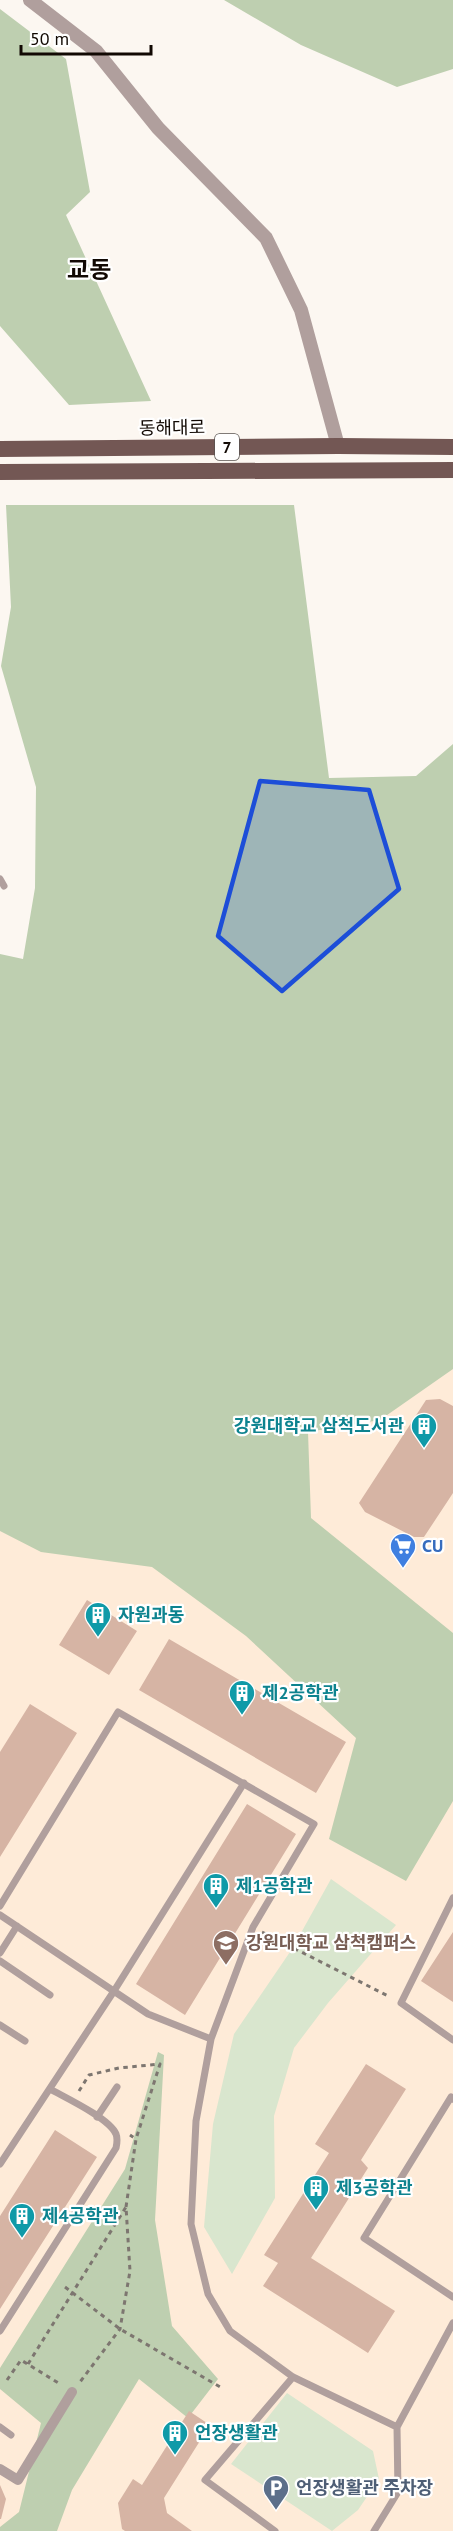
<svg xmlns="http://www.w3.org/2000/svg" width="453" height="2531" font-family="'PT Sans','Noto Sans KR',sans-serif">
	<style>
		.built { fill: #feebd8 }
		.green { fill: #d9e6ce }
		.forest { fill: #becfb0 }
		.building { fill: #d6b4a4 }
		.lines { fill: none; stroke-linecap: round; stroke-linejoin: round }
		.path { stroke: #7d7670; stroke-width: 3; stroke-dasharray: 4.5 4.5; stroke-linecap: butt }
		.service { stroke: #b09f9d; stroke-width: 7 }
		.pedestrian { stroke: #b09f9d; stroke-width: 10 }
		.minor { stroke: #b09f9d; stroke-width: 14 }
		.primary { stroke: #735754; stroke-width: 16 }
		.marked { fill: #1d4ed8; fill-opacity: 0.2; stroke: #1d4ed8; stroke-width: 4.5; stroke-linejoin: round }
		.labels { text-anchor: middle; stroke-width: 4.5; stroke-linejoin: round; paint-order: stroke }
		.shield { fill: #fff; stroke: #58534f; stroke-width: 1.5 }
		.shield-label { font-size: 16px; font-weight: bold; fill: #110903 }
		.street-label { font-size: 18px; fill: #110903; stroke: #fff }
		.culture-label { font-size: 18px; font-weight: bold; fill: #0d838f; stroke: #fff; text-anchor: start }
		.shop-label { font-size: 18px; font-weight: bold; fill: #366cbe; stroke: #fff; text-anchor: start }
		.education-label { font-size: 18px; font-weight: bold; fill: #785e54; stroke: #fff; text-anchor: start }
		.service-label { font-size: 18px; font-weight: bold; fill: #4e5e75; stroke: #fff; text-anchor: start }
		.district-label { font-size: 24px; font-weight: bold; fill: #110903; stroke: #fff }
	</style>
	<rect width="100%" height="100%" fill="#fcf7f1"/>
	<path class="built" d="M453 1145V2531H0V1401Z"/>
	<path class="green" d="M331 1879 396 1925 328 2003 294 2048 274 2116 275 2198 232 2274 204 2227 213 2124 234 2034 292 1949Z
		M287 2393 373 2451 379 2479 358 2510 332 2531 231 2464Z"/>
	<path class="forest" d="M224 0H453V69L397 87 301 45Z
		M0 9 66 59 90 192 66 215 151 401 69 405 0 326Z
		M6 505H294L329 778 416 776 453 744V1369L380 1420 308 1432 311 1518 453 1633V1801L406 1881 329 1839 356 1738 246 1636 152 1567 41 1552 0 1531V954L23 959 35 888 36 787 1 666 11 607Z
		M158 2052 164 2055 155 2220 172 2326 218 2379 188 2418 139 2379 72 2490 57 2531H0V2527L19 2512 41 2423 0 2389V2368L125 2169Z"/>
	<path class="building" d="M440 1399 453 1406V1493L424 1537H414L365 1512 359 1503 426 1400Z
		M87 1600 137 1631 109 1675 59 1645Z
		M169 1639 346 1742 316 1793 139 1690Z
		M30 1704 77 1733 0 1857V1752Z
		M247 1804 296 1834 185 2015 136 1984Z
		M453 1932V2002L421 1981Z
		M366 2064 406 2089 361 2160 368 2168 311 2258 395 2311 368 2353 263 2286 278 2263 264 2255 329 2153 315 2144Z
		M55 2130 97 2157 0 2309V2216Z
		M189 2411 210 2425 164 2498 167 2513 192 2531H125L122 2529 118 2503 133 2479 142 2485Z
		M0 2485 6 2499 1 2519H0Z"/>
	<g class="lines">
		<path class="path" d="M262 1932 390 1997
			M79 2091 89 2075 119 2068 160 2064 136 2139
			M126 2207 136 2139 130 2135
			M65 2287 120 2329 222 2388
			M28 2364 126 2207 130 2271 120 2329 80 2382
			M7 2380 21 2360 60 2384"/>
		<path class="service" d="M0 879 4 886
			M453 1898 401 2003 453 2040
			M0 1906 118 1712 314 1824 253 1927 211 2039 196 2121 191 2224 208 2294 230 2331 293 2377 397 2427
			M0 1915 148 2014 211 2039
			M0 1953 17 1926
			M0 1961 50 1995
			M0 2025 25 2041
			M453 2099 451 2097 364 2238 453 2297
			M97 2117 117 2087
			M0 2164 114 1991 244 1783
			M0 2331 116 2148C117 2143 118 2139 116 2134 109 2118 66 2098 50 2089
			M0 2427 11 2435
			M275 2531 205 2480 293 2377
			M374 2531 398 2492 397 2427 453 2323"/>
		<path class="pedestrian" d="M0 2469 18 2480 72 2392"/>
		<path class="minor" d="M30 0 96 51 158 128 266 238 301 310 338 446"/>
		<path class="primary" d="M0 449 338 446 453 447
			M0 472 453 470"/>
	</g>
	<path class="marked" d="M260 781 369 790 399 889 282 991 218 936Z"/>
	<defs>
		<g id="building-pin" transform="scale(1.35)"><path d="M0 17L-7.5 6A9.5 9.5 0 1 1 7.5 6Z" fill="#0f9aa8" stroke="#fff"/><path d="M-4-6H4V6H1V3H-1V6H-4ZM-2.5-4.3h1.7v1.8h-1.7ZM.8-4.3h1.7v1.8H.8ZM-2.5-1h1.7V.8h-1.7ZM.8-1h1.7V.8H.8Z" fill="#fff"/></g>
		<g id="supermarket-pin" transform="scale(1.35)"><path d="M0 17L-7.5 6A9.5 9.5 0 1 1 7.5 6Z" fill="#3f7fe0" stroke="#fff"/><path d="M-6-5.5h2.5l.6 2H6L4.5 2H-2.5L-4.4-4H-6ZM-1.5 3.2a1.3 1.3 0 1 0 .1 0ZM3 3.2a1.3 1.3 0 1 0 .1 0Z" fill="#fff"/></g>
		<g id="university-pin" transform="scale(1.35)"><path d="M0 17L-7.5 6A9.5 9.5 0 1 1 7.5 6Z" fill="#8d6e63" stroke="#fff"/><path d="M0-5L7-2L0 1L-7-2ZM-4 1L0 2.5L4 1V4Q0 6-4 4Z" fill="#fff"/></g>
		<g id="parking-pin" transform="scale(1.35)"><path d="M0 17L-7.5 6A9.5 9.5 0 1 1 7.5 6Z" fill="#5c6f8a" stroke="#fff"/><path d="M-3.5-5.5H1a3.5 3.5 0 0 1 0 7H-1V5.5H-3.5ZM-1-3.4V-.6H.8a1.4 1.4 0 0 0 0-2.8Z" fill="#fff"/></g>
	</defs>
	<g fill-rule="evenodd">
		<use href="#building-pin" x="424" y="1426"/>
		<use href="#supermarket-pin" x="403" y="1546"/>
		<use href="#building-pin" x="98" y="1615"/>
		<use href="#building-pin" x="242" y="1693"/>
		<use href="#building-pin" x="216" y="1886"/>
		<use href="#university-pin" x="226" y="1943"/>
		<use href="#building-pin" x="316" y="2188"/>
		<use href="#building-pin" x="22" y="2216"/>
		<use href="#building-pin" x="175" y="2433"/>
		<use href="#parking-pin" x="276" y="2488"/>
	</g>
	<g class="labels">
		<rect class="shield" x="215" y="434" width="24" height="26" rx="4.5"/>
		<g class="shield-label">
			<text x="227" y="453">7</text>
		</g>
		<g class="street-label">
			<text transform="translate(172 428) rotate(-1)" y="6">동해대로</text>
		</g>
		<g class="culture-label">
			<text x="404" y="1432" text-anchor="end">강원대학교 삼척도서관</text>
			<text x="118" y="1621">자원과동</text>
			<text x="262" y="1699">제2공학관</text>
			<text x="236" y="1892">제1공학관</text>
			<text x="336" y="2194">제3공학관</text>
			<text x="42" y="2222">제4공학관</text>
			<text x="195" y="2439">언장생활관</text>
		</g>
		<g class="shop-label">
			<text x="422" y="1552">CU</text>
		</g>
		<g class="education-label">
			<text x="246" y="1949">강원대학교 삼척캠퍼스</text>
		</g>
		<g class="service-label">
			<text x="296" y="2494">언장생활관 주차장</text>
		</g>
		<g class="district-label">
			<text x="89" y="278">교동</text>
		</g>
	</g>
	<path d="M21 45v9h130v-9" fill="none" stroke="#110903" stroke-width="3"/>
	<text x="30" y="45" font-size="18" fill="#110903" stroke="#ffffff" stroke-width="4.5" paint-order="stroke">50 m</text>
</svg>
